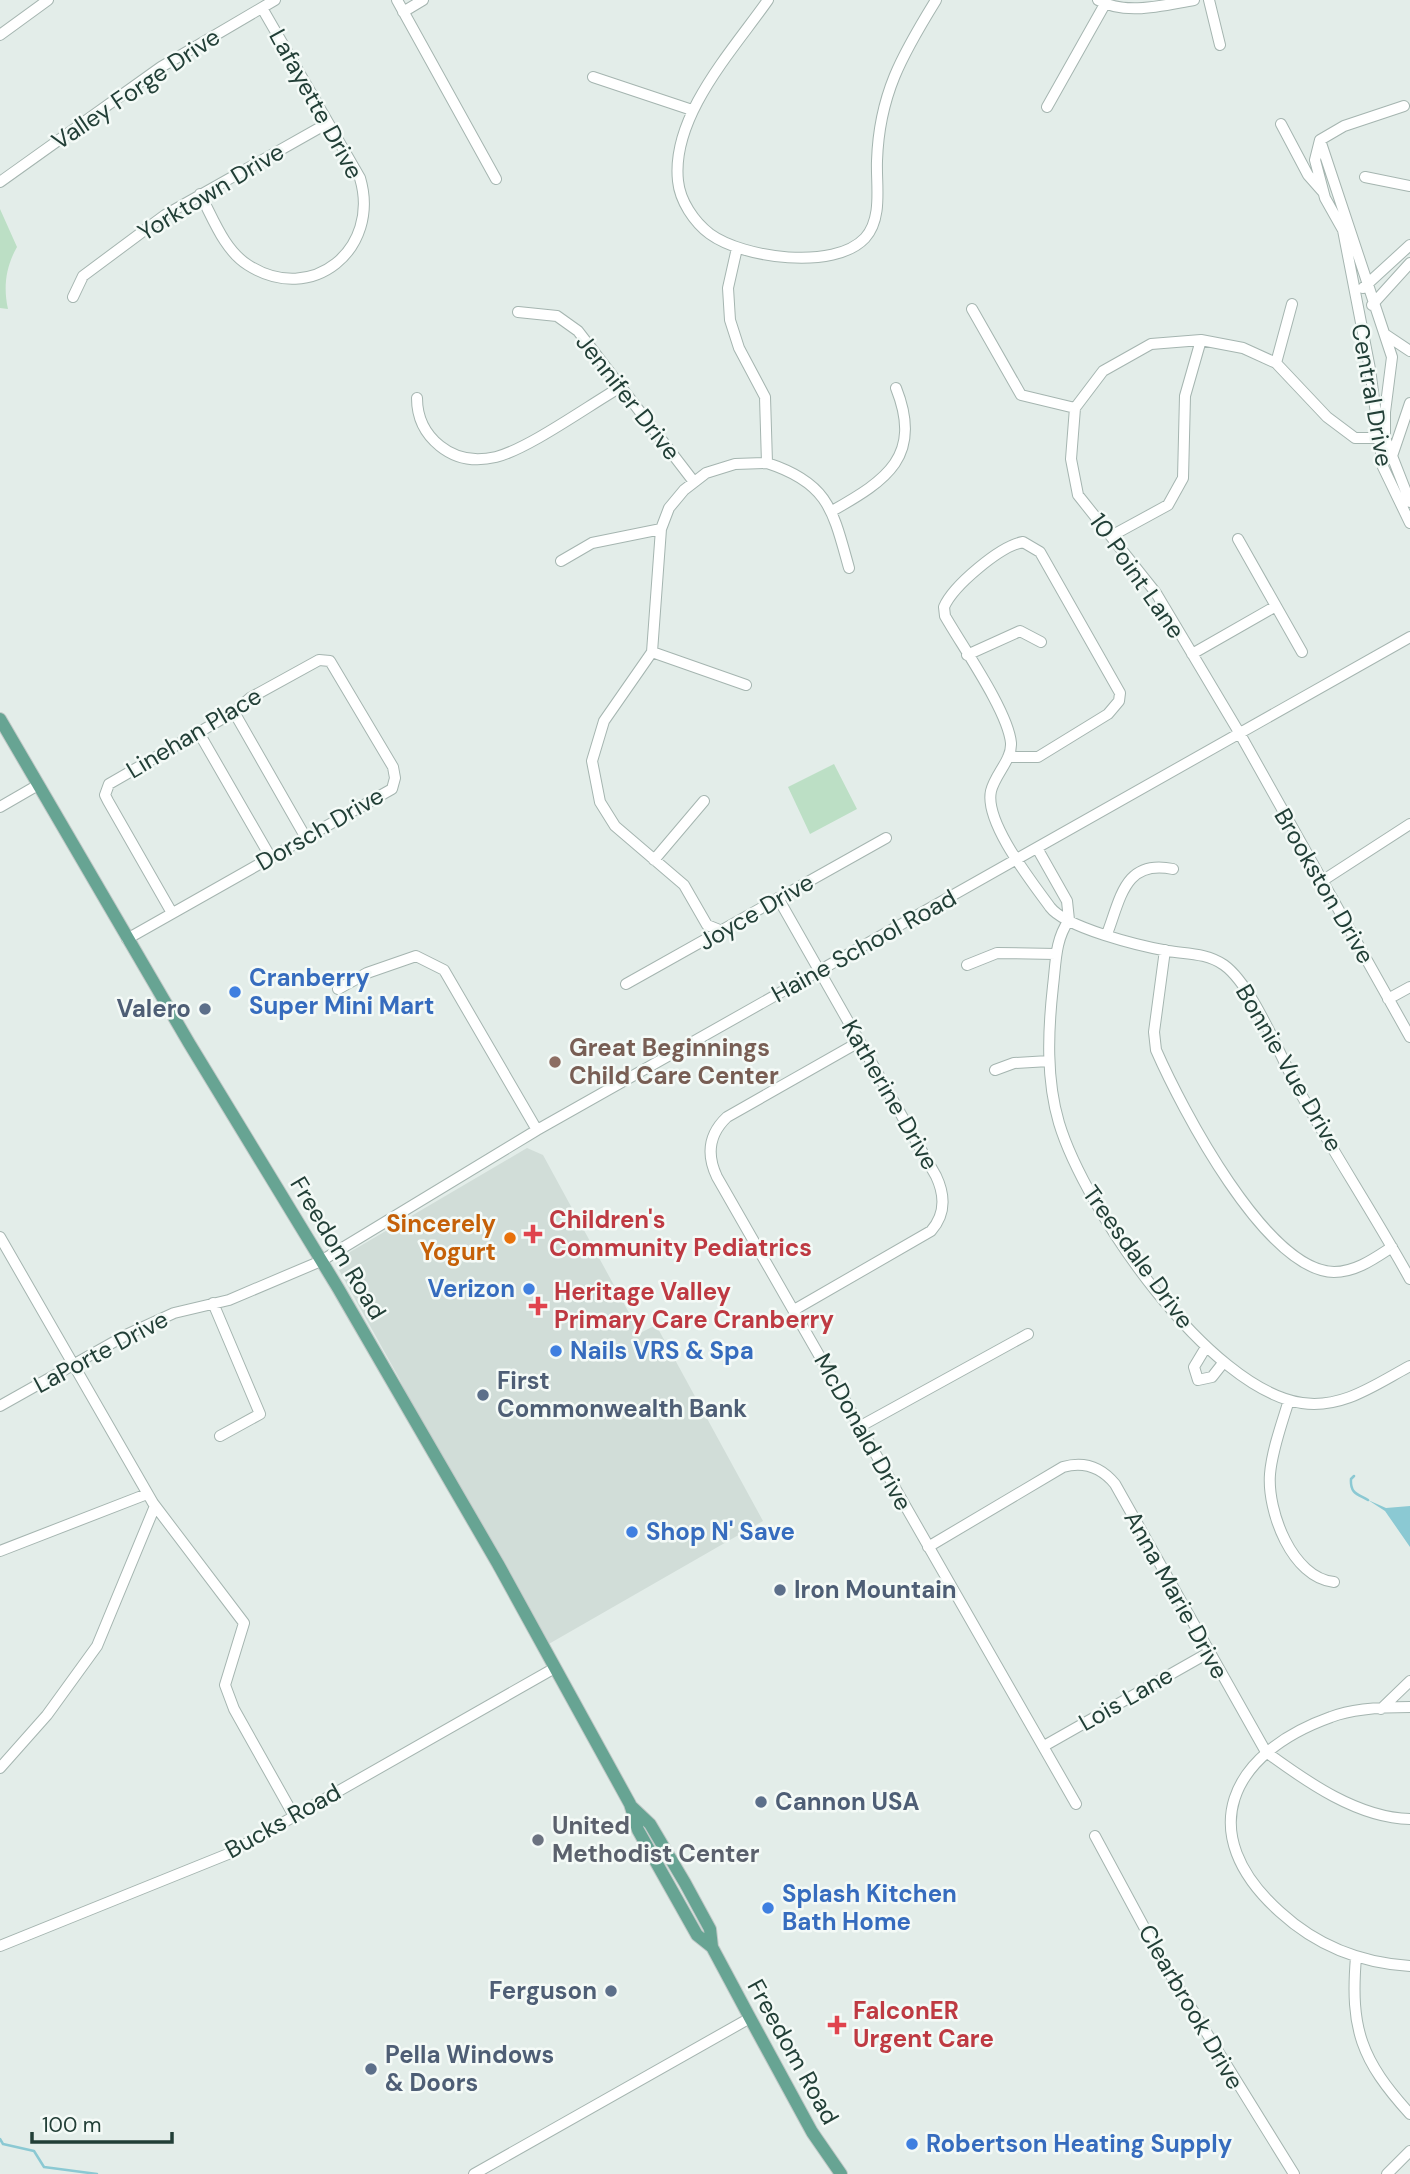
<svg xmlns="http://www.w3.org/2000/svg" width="1410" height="2174" font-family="'DM Sans',sans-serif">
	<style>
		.built { fill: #d1ddd8 }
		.green { fill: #bcdfc5 }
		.water { fill: #8bc9d3 }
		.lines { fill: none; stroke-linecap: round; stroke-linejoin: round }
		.stream { stroke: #8bc9d3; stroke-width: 2.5 }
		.minor-casing { stroke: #a5b5b0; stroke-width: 12 }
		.major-casing { stroke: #c1c9c7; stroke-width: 14 }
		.minor { stroke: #fff; stroke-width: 10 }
		.major { stroke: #67a493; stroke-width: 12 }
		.shop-dot { fill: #3f7fe0; stroke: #f4faf7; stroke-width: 2.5 }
		.service-dot { fill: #5c6f8a; stroke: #f4faf7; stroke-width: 2.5 }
		.education-dot { fill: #8d6e63; stroke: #f4faf7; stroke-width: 2.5 }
		.health-dot { fill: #e0444e; stroke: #f4faf7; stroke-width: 2.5 }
		.food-dot { fill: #e8710a; stroke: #f4faf7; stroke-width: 2.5 }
		.worship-dot { fill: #6b7280; stroke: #f4faf7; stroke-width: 2.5 }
		.labels { text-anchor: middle; stroke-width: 5; stroke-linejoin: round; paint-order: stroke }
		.street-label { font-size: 24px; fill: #223f37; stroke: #f4faf7 }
		.shop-label { font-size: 24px; font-weight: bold; fill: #366cbe; stroke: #f4faf7; text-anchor: start }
		.service-label { font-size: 24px; font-weight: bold; fill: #4e5e75; stroke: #f4faf7; text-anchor: start }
		.education-label { font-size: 24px; font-weight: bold; fill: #785e54; stroke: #f4faf7; text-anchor: start }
		.health-label { font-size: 24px; font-weight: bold; fill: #be3a42; stroke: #f4faf7; text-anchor: start }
		.food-label { font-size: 24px; font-weight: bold; fill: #c56008; stroke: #f4faf7; text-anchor: end }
		.worship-label { font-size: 24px; font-weight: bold; fill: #5b616d; stroke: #f4faf7; text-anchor: start }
	</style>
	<rect width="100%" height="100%" fill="#e3ede9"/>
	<path class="built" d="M527 1148 543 1155 640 1333 656 1325 763 1521 547 1645 432 1448 399 1378 339 1270 350 1252Z"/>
	<path class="green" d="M0 209 17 247C6 266 3 287 8 309L0 308Z
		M834 764 857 809 810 834 788 787Z"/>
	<path class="water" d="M1368 1500 1386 1508 1410 1506V1547L1385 1511Z"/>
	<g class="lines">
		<path class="stream" d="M1354 1476 1351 1479C1350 1494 1358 1494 1368 1500
			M0 2139 3 2144 34 2151 44 2167 97 2174"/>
		<g class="minor-casing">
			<path id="minor" d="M397 0 496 179
				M768 0C733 50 671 116 678 181 680 201 694 222 710 234 743 258 834 271 865 238 883 218 876 185 877 161 879 95 902 55 936 0
				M1098 0C1126 16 1164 5 1194 0
				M1209 0 1220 45
				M403 12 423 0
				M0 35 48 0
				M593 77 692 110
				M1404 106 1344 126 1320 140 1315 160 1325 198 1343 230 1370 369 1383 467 1410 523
				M1047 107 1105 4
				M1281 124 1308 175 1323 192
				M1320 140 1392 357 1385 412V438L1410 502
				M1365 177 1410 186
				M0 182 161 67 275 0
				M200 194C213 218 224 250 248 265 312 306 381 249 360 178L262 8
				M1363 288 1410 245
				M73 297 83 276 165 215 328 123
				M1372 305 1410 263
				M972 309 1021 395 1075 408
				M518 312 557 316 578 331 694 482
				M1386 335 1410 351
				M1276 363 1292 304
				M417 398C417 417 425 434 440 446 456 459 475 462 496 457 528 449 588 406 619 388
				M1075 408 1071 459 1078 495 1156 593 1240 734 1410 1037
				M1075 408 1103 371 1151 344 1201 340 1243 348 1276 363 1327 417 1355 438H1384
				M1391 459 1410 403
				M767 463C829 483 833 511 849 568
				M832 511C887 480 923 456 896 388
				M1113 535 1168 505 1183 478 1185 396 1201 340
				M1238 539 1302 652
				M561 561 592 543 661 529
				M652 652 746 685
				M1192 654 1276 606
				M967 655 1020 631 1041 642
				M234 712 306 838
				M199 733 271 858
				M1008 757H1038L1108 714 1119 701 1120 693 1040 552 1023 542C1000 546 953 586 944 607L945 616C962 646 1008 711 1011 743 1012 760 995 774 991 791 984 822 1032 882 1050 907 1066 928 1140 946 1168 951 1187 954 1207 953 1224 965 1252 985 1279 1054 1297 1087 1333 1152 1374 1214 1410 1279
				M0 807 38 785
				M1037 848 1067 901 1069 920
				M654 860 704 801
				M1322 881 1410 824
				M778 898 936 1176C945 1195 946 1214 931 1231L794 1310
				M1069 920C1055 940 1056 962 1053 986 1048 1031 1046 1079 1059 1123 1085 1209 1208 1389 1302 1403 1343 1409 1376 1384 1410 1366
				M722 931 707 925 684 885 615 826 600 802 592 761 604 721 652 652 661 529 669 508 684 490 706 473 735 464 767 463 765 397 739 348 730 320 728 288 737 248
				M1107 934C1121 897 1125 859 1173 869
				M127 939 392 789 395 778 393 767 330 661 319 660 250 698 234 712 109 784 105 795 108 801 172 913
				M1165 950 1154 1032 1156 1050C1181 1107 1266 1271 1334 1272 1356 1272 1375 1258 1392 1247
				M967 965 997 953 1056 954
				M626 984 886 838
				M338 989 367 973 416 956 444 970 537 1130
				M1388 999 1410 987
				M859 1042 727 1117C709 1134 706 1154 717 1177L1076 1804
				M995 1070 1014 1063 1049 1061
				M0 1237 153 1503 244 1623 225 1685 234 1709 294 1816
				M213 1303 260 1414 220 1436
				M1206 1347 1194 1367 1198 1380 1212 1377 1223 1363
				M1289 1400C1282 1423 1272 1450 1270 1474 1267 1511 1292 1578 1334 1582
				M0 1406 128 1334 174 1313 229 1300 321 1261 537 1130 1410 637
				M859 1427 1028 1334
				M928 1547 1063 1467C1084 1461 1101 1467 1115 1484L1266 1752C1307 1782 1358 1818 1410 1819
				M0 1551 147 1494
				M1410 1707C1385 1707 1354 1708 1331 1717 1230 1753 1192 1833 1280 1912 1316 1945 1361 1963 1410 1966
				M1381 1709 1410 1681
				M1044 1746 1208 1653
				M0 1768 47 1715 97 1646 155 1506
				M1095 1836 1164 1964 1294 2174
				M0 1946 228 1854 553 1669
				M1356 1957C1350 2029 1361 2060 1410 2114
				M474 2174 750 2018
				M1387 2174 1410 2151"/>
		</g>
		<g class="major-casing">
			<path id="major" d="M0 719 189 1043 338 1288 498 1564 630 1804 638 1830 697 1935 712 1947
				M631 1806 650 1824 685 1883 710 1929 712 1947 750 2018 812 2132 841 2174"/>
		</g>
		<use href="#minor" class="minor"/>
		<use href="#major" class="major"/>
	</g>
	<g class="shop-dot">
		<circle cx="235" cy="992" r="7"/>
		<circle cx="529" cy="1289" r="7"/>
		<circle cx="556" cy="1351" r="7"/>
		<circle cx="632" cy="1532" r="7"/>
		<circle cx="768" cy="1908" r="7"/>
		<circle cx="912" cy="2144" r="7"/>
	</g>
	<g class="service-dot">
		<circle cx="205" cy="1009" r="7"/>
		<circle cx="483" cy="1395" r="7"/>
		<circle cx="780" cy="1590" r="7"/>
		<circle cx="761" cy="1802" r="7"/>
		<circle cx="611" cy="1991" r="7"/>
		<circle cx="371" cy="2069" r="7"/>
	</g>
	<circle class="education-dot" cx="555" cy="1062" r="7"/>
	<g class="health-dot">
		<path d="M529.5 1223.5h7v7h7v7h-7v7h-7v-7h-7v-7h7z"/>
		<path d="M534.5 1295.5h7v7h7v7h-7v7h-7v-7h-7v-7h7z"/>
		<path d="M833.5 2014.5h7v7h7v7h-7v7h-7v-7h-7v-7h7z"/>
	</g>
	<circle class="food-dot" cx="510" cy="1238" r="7"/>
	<circle class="worship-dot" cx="538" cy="1840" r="7"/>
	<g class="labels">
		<g class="street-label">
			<text transform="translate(136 89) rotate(-34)" y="8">Valley Forge Drive</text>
			<text transform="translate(316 104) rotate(61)" y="8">Lafayette Drive</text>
			<text transform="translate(211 192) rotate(-31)" y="8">Yorktown Drive</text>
			<text transform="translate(1372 395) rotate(80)" y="8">Central Drive</text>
			<text transform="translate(628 397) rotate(52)" y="8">Jennifer Drive</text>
			<text transform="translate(1137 576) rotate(55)" y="8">10 Point Lane</text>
			<text transform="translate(194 733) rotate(-31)" y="8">Linehan Place</text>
			<text transform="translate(320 829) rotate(-30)" y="8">Dorsch Drive</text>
			<text transform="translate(1324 886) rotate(60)" y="8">Brookston Drive</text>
			<text transform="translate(756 912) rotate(-30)" y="8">Joyce Drive</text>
			<text transform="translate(864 946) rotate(-29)" y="8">Haine School Road</text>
			<text transform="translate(1289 1068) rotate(60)" y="8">Bonnie Vue Drive</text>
			<text transform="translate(890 1095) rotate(60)" y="8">Katherine Drive</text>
			<text transform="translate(338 1248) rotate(59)" y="8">Freedom Road</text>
			<text transform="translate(1138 1257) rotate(54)" y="8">Treesdale Drive</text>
			<text transform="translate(101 1352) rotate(-28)" y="8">LaPorte Drive</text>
			<text transform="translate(863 1432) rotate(61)" y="8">McDonald Drive</text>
			<text transform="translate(1176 1595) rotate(61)" y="8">Anna Marie Drive</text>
			<text transform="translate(1126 1699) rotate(-30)" y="8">Lois Lane</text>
			<text transform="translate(283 1821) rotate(-29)" y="8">Bucks Road</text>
			<text transform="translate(1191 2007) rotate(60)" y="8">Clearbrook Drive</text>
			<text transform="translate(793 2052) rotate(61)" y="8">Freedom Road</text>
		</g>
		<g class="shop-label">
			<text x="249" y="986">Cranberry<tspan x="249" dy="28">Super Mini Mart</tspan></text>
			<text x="515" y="1297" text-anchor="end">Verizon</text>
			<text x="570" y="1359">Nails VRS &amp; Spa</text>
			<text x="646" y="1540">Shop N' Save</text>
			<text x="782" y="1902">Splash Kitchen<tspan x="782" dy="28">Bath Home</tspan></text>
			<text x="926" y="2152">Robertson Heating Supply</text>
		</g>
		<g class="service-label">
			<text x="191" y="1017" text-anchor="end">Valero</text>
			<text x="497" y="1389">First<tspan x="497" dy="28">Commonwealth Bank</tspan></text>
			<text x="794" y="1598">Iron Mountain</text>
			<text x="775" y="1810">Cannon USA</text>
			<text x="597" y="1999" text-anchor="end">Ferguson</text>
			<text x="385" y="2063">Pella Windows<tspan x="385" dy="28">&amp; Doors</tspan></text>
		</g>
		<g class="education-label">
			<text x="569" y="1056">Great Beginnings<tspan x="569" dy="28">Child Care Center</tspan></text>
		</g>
		<g class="health-label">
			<text x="549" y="1228">Children's<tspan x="549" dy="28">Community Pediatrics</tspan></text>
			<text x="554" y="1300">Heritage Valley<tspan x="554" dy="28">Primary Care Cranberry</tspan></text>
			<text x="853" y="2019">FalconER<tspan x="853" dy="28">Urgent Care</tspan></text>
		</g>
		<g class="food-label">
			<text x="496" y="1232">Sincerely<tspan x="496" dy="28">Yogurt</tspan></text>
		</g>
		<g class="worship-label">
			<text x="552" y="1834">United<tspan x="552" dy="28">Methodist Center</tspan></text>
		</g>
	</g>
	<path d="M32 2132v10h140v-10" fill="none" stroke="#223f37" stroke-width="3.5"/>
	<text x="42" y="2132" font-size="21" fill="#223f37" stroke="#f4faf7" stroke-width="5" paint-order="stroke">100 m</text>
</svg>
